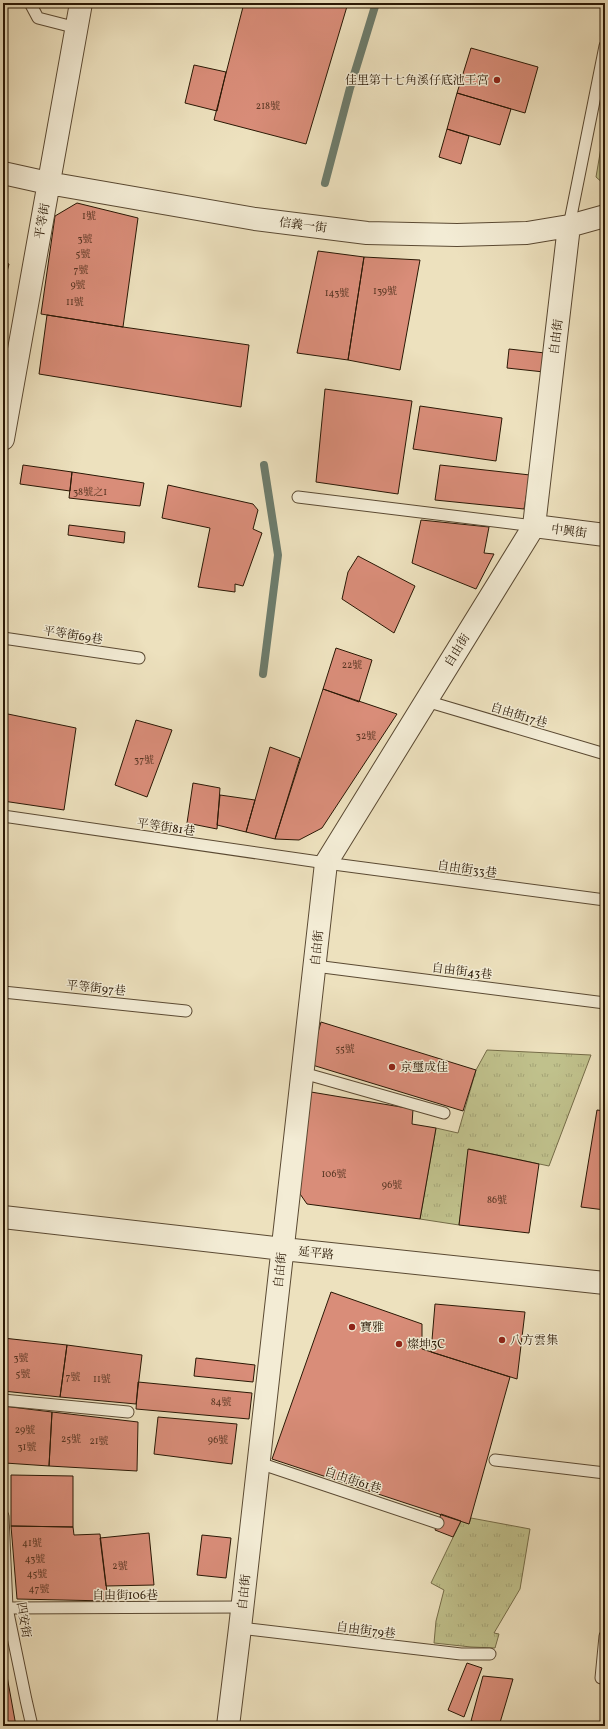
<svg xmlns="http://www.w3.org/2000/svg" width="608" height="1729" font-family="Vollkorn,'Noto Serif TC',serif">
	<style>
		.grass { fill: url(#grass-tufts); stroke: #756c48 }
		.park { fill: #c0c18c; stroke: #756c48 }
		.lines { fill: none; stroke-linecap: round; stroke-linejoin: round }
		.stream { stroke: #6d7c6c; stroke-width: 8 }
		.building { fill: #d98d79; stroke: #2a1805 }
		.service-casing { stroke: #5b4a33; stroke-width: 13 }
		.minor-casing { stroke: #5b4a33; stroke-width: 24 }
		.service { stroke: #f3ecd5; stroke-width: 11 }
		.minor { stroke: #f3ecd5; stroke-width: 22 }
		.poi-dot { fill: #8f2418; stroke: #f3ecd5; stroke-width: 1.5 }
		.labels { text-anchor: middle; stroke-width: 3; stroke-linejoin: round; paint-order: stroke }
		.number-label { font-size: 10px; fill: #563522 }
		.poi-label { font-size: 12px; fill: #2a1805; stroke: #f3ecd5; text-anchor: start }
		.street-label { font-size: 12px; fill: #2a1805; stroke: #f3ecd5 }
	</style>
	<defs>
		<pattern id="grass-tufts" width="24" height="20" patternUnits="userSpaceOnUse"><rect width="24" height="20" fill="#c0c18c"/><path d="M3 7l-1-3M5 7V3M7 7l1-3M15 17l-1-3M17 17v-4M19 17l1-3" fill="none" stroke="#a5a577"/></pattern>
	</defs>
	<rect width="100%" height="100%" fill="#ede1be"/>
	<filter id="stains"><feTurbulence type="fractalNoise" baseFrequency=".005" numOctaves="4"/><feColorMatrix values="0 0 0 0 .2 0 0 0 0 .09 0 0 0 0 .02 0 0 0 .5 -.17"/></filter>
	<radialGradient id="worn" r=".72"><stop offset=".6" stop-color="#630" stop-opacity="0"/><stop offset="1" stop-color="#630" stop-opacity=".3"/></radialGradient>
	<path class="grass" d="M487 1050 591 1055 549 1166 469 1149 459 1225 420 1219 436 1128 458 1133 476 1070Z
		M471 1518 530 1529 520 1589 494 1633 499 1634 495 1648 471 1647 434 1643 436 1621 444 1590 431 1583 461 1521 469 1524Z"/>
	<path class="park" d="M605 124V185L596 177Z"/>
	<g class="lines">
		<path class="stream" d="M325 183 350 88 376 3
			M263 674 278 555 264 465"/>
	</g>
	<path class="building" d="M244 3H348L306 144 214 120Z
		M471 48 538 67 525 113 457 93Z
		M194 65 226 72 217 111 185 103Z
		M457 93 511 109 500 145 447 129Z
		M447 129 469 136 461 164 439 157Z
		M77 203 138 218 123 327 41 314 55 216Z
		M318 251 364 257 348 360 297 353Z
		M364 257 420 260 400 370 348 360Z
		M3 262 9 264 3 287Z
		M47 315 123 327 249 345 241 407 39 374Z
		M509 349 545 353 544 372 507 368Z
		M325 389 412 401 398 494 316 482Z
		M420 406 502 418 496 461 413 449Z
		M23 465 72 472 70 491 20 484Z
		M440 465 530 475 524 509 435 500Z
		M72 472 144 483 140 506 69 498Z
		M168 485 253 504 258 510 253 529 262 533 243 586 235 584V592L198 587 210 528 162 518Z
		M421 520 489 527 484 553 494 554 476 589 412 563Z
		M69 525 125 532 124 543 68 535Z
		M358 556 415 586 394 633 342 599 348 572Z
		M336 648 372 660 359 702 323 689Z
		M323 689 397 714 322 828 299 840 275 839Z
		M3 713 76 728 64 810 3 801Z
		M136 720 172 730 147 797 115 785Z
		M270 747 300 758 275 839 246 832Z
		M193 783 220 788 217 829 187 823Z
		M220 795 255 800 246 832 217 825Z
		M321 1022 476 1070 463 1111 309 1064Z
		M311 1092 413 1109 412 1124 436 1128 420 1219 307 1204 298 1191Z
		M597 1110 605 1111V1210L581 1207Z
		M468 1149 539 1164 529 1233 459 1225Z
		M331 1292 422 1324V1349L510 1377 469 1524 272 1459Z
		M435 1304 525 1312 517 1379 431 1352Z
		M3 1338 67 1345 60 1397 3 1391Z
		M67 1345 142 1355 136 1404 60 1397Z
		M196 1358 255 1365 253 1382 194 1376Z
		M138 1382 252 1393 249 1419 136 1409Z
		M3 1406 52 1412 49 1466 5 1463Z
		M52 1412 138 1422 137 1471 49 1466Z
		M158 1417 237 1424 232 1464 154 1454Z
		M11 1475 73 1476V1527L11 1526Z
		M441 1514 461 1521 453 1537 435 1530Z
		M11 1526 73 1527 74 1535 100 1534 108 1601 17 1599Z
		M149 1533 154 1585 106 1586 100 1538Z
		M202 1535 231 1538 226 1578 197 1575Z
		M3 1654 16 1726H3Z
		M467 1663 482 1668 464 1717 448 1710Z
		M483 1676 513 1679 499 1726 471 1721Z"/>
	<g class="lines">
		<g class="service-casing">
			<path id="service" d="M30 3 38 18 77 28
				M569 226 605 46
				M298 497 534 526
				M3 638 139 658
				M426 701 605 754
				M3 816 326 863 605 900
				M315 966 605 1003
				M3 992 186 1011
				M303 1073 444 1113
				M3 1400 128 1412
				M495 1460 605 1473
				M259 1463 438 1523
				M3 1516 7 1608 26 1700 32 1726
				M7 1608 243 1607
				M240 1628 461 1654H490
				M601 1678 605 1636"/>
		</g>
		<g class="minor-casing">
			<path id="minor" d="M3 173 48 183 255 219 367 233 457 235 527 233 569 226 605 216
				M3 439 81 3
				M534 526 605 535
				M3 1217 283 1249 605 1283
				M228 1726 240 1628 326 863 534 526 569 226"/>
		</g>
		<use href="#service" class="service"/>
		<use href="#minor" class="minor"/>
	</g>
	<g class="poi-dot">
		<circle cx="497" cy="80" r="4"/>
		<circle cx="392" cy="1067" r="4"/>
		<circle cx="352" cy="1327" r="4"/>
		<circle cx="502" cy="1340" r="4"/>
		<circle cx="399" cy="1344" r="4"/>
	</g>
	<g class="labels">
		<g class="number-label">
			<text x="268" y="109">218號</text>
			<text x="89" y="219">1號</text>
			<text x="85" y="242">3號</text>
			<text x="83" y="257">5號</text>
			<text x="81" y="273">7號</text>
			<text x="78" y="288">9號</text>
			<text x="385" y="294">139號</text>
			<text x="337" y="296">143號</text>
			<text x="75" y="305">11號</text>
			<text x="90" y="495">38號之1</text>
			<text x="352" y="668">22號</text>
			<text x="366" y="739">32號</text>
			<text x="144" y="763">37號</text>
			<text x="345" y="1052">55號</text>
			<text x="334" y="1177">106號</text>
			<text x="392" y="1188">96號</text>
			<text x="497" y="1203">86號</text>
			<text x="21" y="1361">3號</text>
			<text x="23" y="1377">5號</text>
			<text x="73" y="1380">7號</text>
			<text x="102" y="1382">11號</text>
			<text x="221" y="1405">84號</text>
			<text x="25" y="1433">29號</text>
			<text x="71" y="1442">25號</text>
			<text x="218" y="1443">96號</text>
			<text x="99" y="1444">21號</text>
			<text x="27" y="1450">31號</text>
			<text x="32" y="1546">41號</text>
			<text x="35" y="1562">43號</text>
			<text x="120" y="1569">2號</text>
			<text x="37" y="1577">45號</text>
			<text x="39" y="1592">47號</text>
		</g>
		<g class="poi-label">
			<text x="489" y="84" text-anchor="end">佳里第十七角溪仔底池王宮</text>
			<text x="400" y="1071">京璽成佳</text>
			<text x="360" y="1331">寶雅</text>
			<text x="510" y="1344">八方雲集</text>
			<text x="407" y="1348">燦坤3C</text>
		</g>
		<g class="street-label">
			<text transform="translate(42 221) rotate(-80)" y="4">平等街</text>
			<text transform="translate(303 225) rotate(7)" y="4">信義一街</text>
			<text transform="translate(556 337) rotate(-83)" y="4">自由街</text>
			<text transform="translate(569 531) rotate(7)" y="4">中興街</text>
			<text transform="translate(73 635) rotate(9)" y="4">平等街69巷</text>
			<text transform="translate(457 650) rotate(-58)" y="4">自由街</text>
			<text transform="translate(519 715) rotate(17)" y="4">自由街17巷</text>
			<text transform="translate(166 827) rotate(8)" y="4">平等街81巷</text>
			<text transform="translate(467 869) rotate(8)" y="4">自由街33巷</text>
			<text transform="translate(317 948) rotate(-84)" y="4">自由街</text>
			<text transform="translate(462 971) rotate(7)" y="4">自由街43巷</text>
			<text transform="translate(96 988) rotate(6)" y="4">平等街97巷</text>
			<text transform="translate(316 1253) rotate(6)" y="4">延平路</text>
			<text transform="translate(280 1270) rotate(-84)" y="4">自由街</text>
			<text transform="translate(353 1480) rotate(18)" y="4">自由街61巷</text>
			<text transform="translate(244 1592) rotate(-84)" y="4">自由街</text>
			<text x="125" y="1599">自由街106巷</text>
			<text transform="translate(24 1620) rotate(81)" y="4">四安街</text>
			<text transform="translate(366 1630) rotate(7)" y="4">自由街79巷</text>
		</g>
	</g>
	<rect width="608" height="1729" fill="none" stroke="#ede1be" stroke-width="16"/>
	<rect x="4" y="4" width="600" height="1721" fill="none" stroke="#2a1805" stroke-width="2"/>
	<rect x="8" y="8" width="592" height="1713" fill="none" stroke="#2a1805"/>
	<rect width="100%" height="100%" filter="url(#stains)"/>
	<rect width="100%" height="100%" fill="url(#worn)"/>
</svg>
